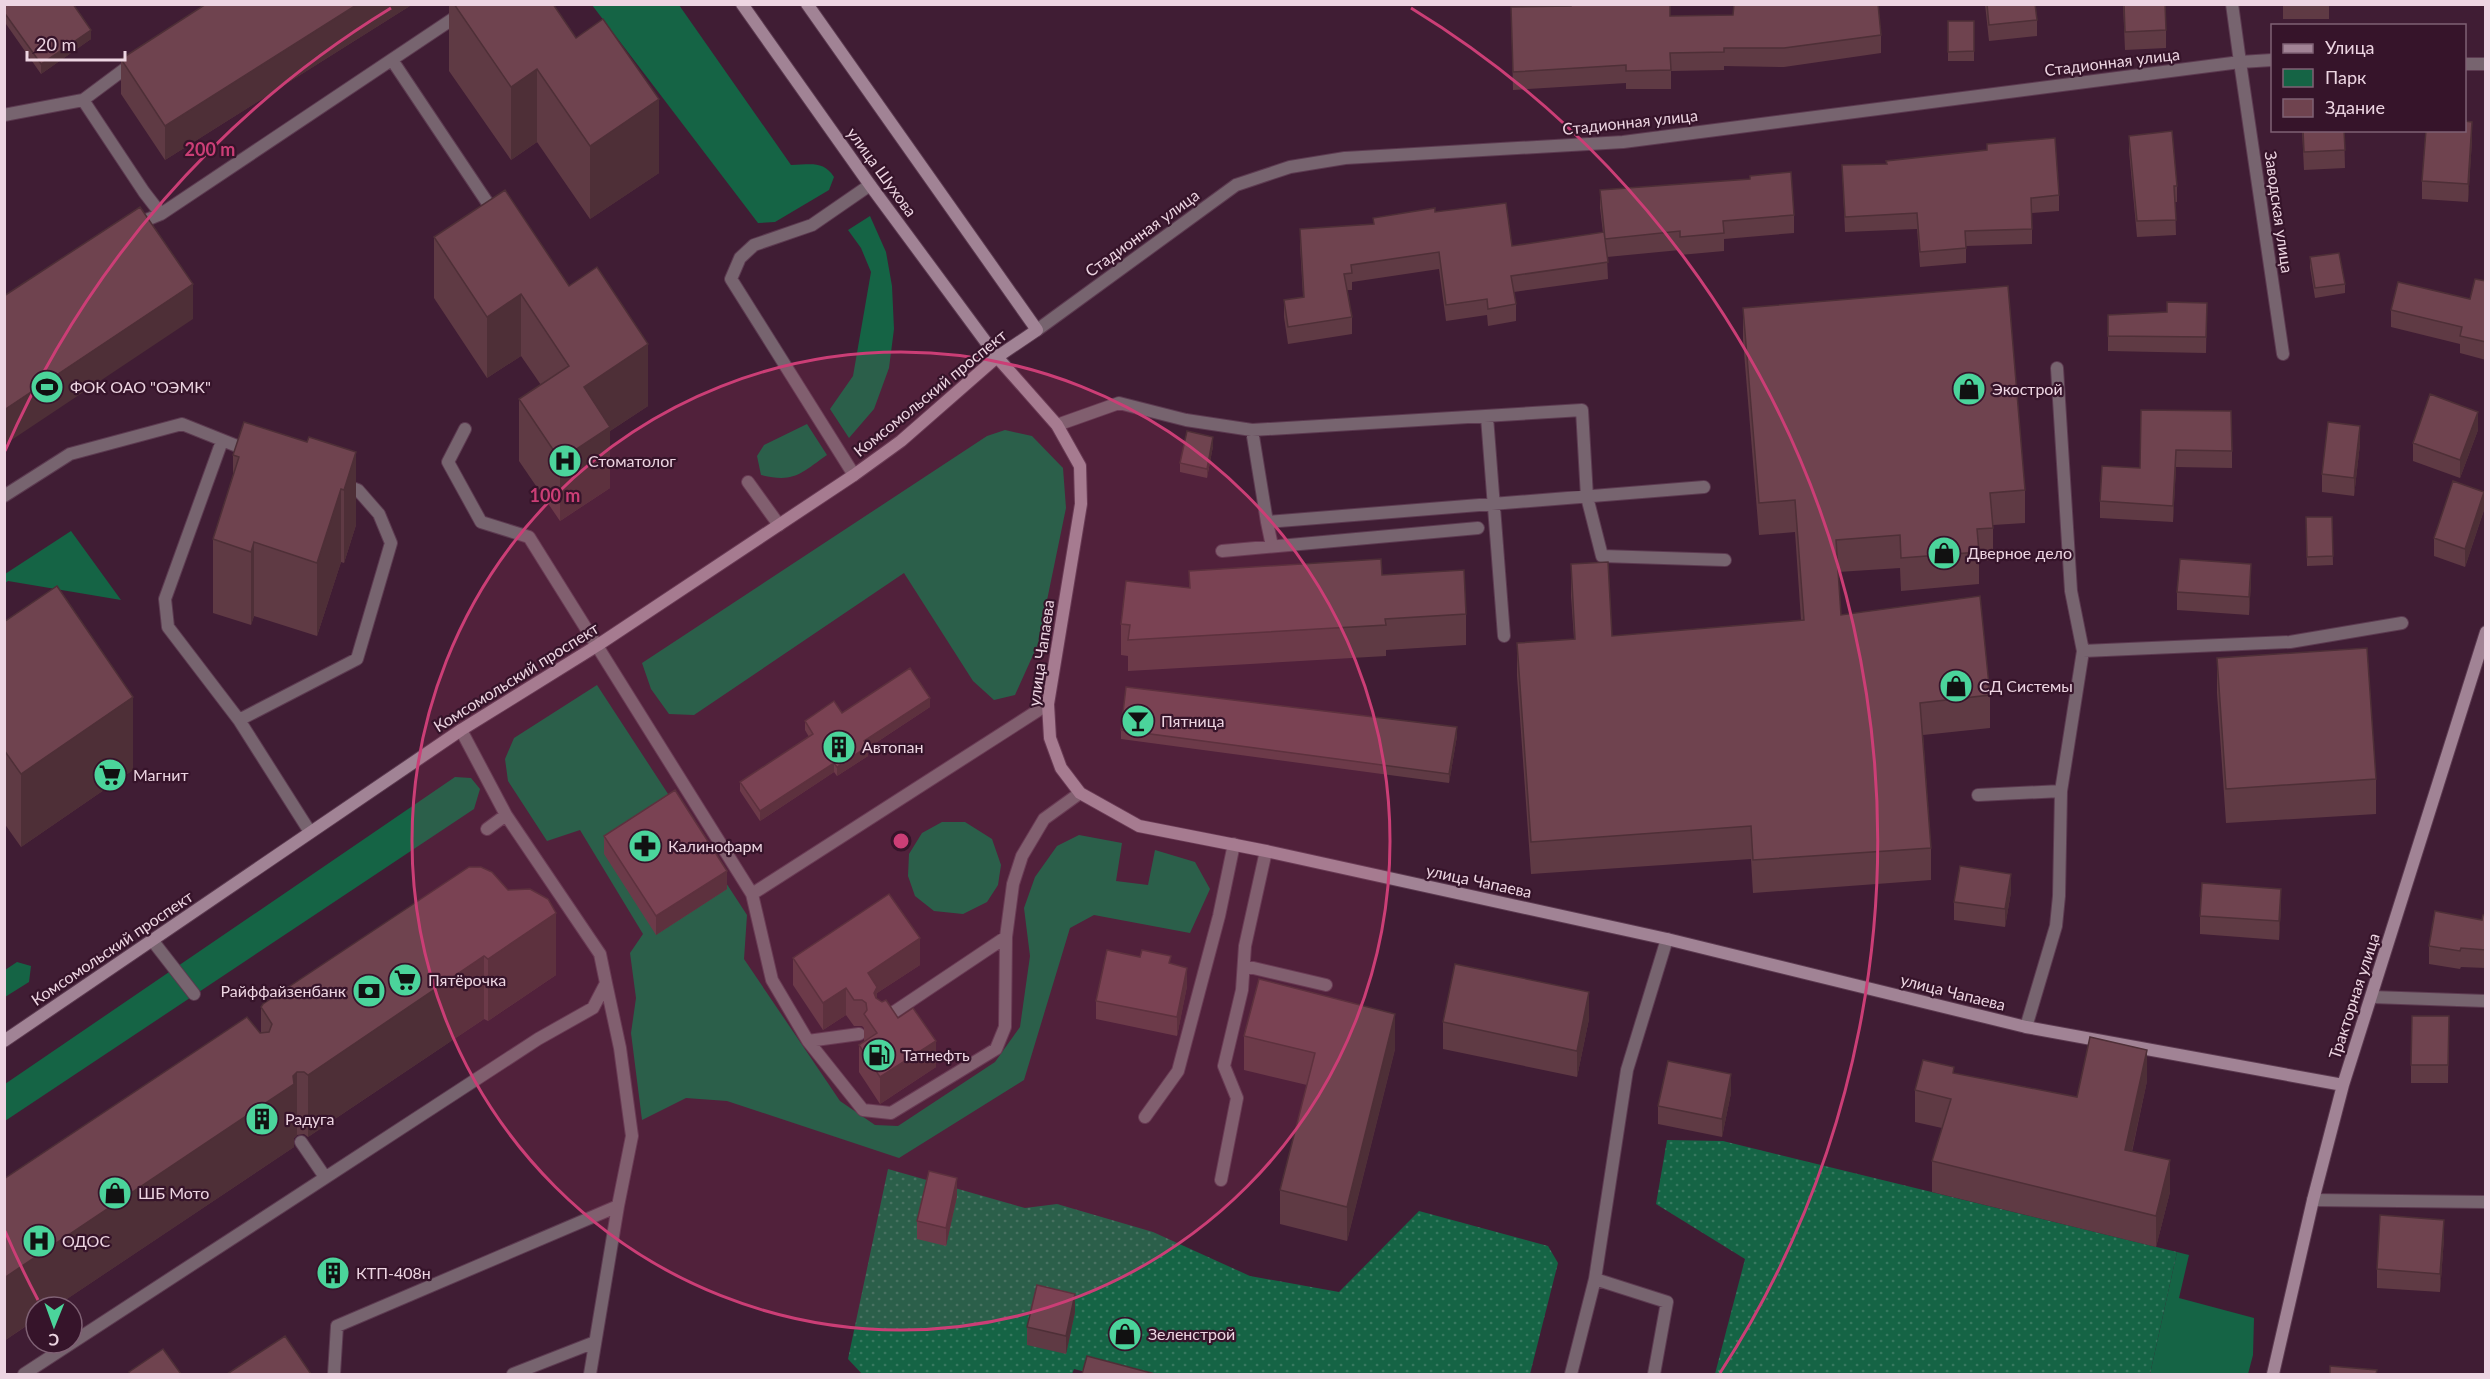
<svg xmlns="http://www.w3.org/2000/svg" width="2490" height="1379" font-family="Lato,sans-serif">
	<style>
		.green { fill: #156445 }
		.garden { fill: url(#garden-dots) }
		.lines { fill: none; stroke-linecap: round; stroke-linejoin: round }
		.lane-casing { stroke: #5c3a50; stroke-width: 14 }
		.street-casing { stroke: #5c3a50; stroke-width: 14 }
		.secondary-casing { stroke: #5c3a50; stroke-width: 14 }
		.lane { stroke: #77646f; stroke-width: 12 }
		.street { stroke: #77646f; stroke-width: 12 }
		.secondary { stroke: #a18395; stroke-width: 12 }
		.wall { fill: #5f3a44 }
		.shaded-wall { fill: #4e2f37 }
		.building { fill: #6f434f; stroke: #4e2f37; stroke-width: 1.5 }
		.ring { fill: none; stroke: #cb3e76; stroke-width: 3 }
		.labels { text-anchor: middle; stroke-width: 4.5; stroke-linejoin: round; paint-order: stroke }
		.street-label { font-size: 16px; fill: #edd5e2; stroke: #36142a }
		.poi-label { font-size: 16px; fill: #edd5e2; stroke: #36142a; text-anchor: start }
		.centre { fill: #cb3e76; stroke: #36142a; stroke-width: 3 }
		.ring-label { font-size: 18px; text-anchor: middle; font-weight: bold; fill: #cb3e76; stroke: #36142a; stroke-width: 4.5; stroke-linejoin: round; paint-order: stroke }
	</style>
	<defs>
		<pattern id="garden-dots" width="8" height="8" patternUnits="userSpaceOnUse" patternTransform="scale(1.5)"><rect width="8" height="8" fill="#156445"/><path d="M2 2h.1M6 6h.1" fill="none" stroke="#377960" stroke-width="1.8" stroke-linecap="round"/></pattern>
	</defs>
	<rect width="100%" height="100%" fill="#401d34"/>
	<path class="green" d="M592 5H679L791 165C810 165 823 160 834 177L829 190 775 222 758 223Z
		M870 216 886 252 892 286 894 329 889 368 874 409 849 438 830 409 853 376 871 272 861 248 848 230Z
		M807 424 827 455C800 474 794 483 761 475L757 456 764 445Z
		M1005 430 1032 436 1063 468 1066 508 1038 644 1015 695 994 700 973 681 904 573 694 715 669 714 651 689 642 663 987 436Z
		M71 531 121 600 8 581 5 583V574Z
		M597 685 747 915 744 959 840 1101 875 1125 898 1126 995 1062 1020 1027 1030 956 1024 908 1035 877 1057 846 1079 835 1122 843 1116 881 1148 885 1155 850 1195 862 1210 889 1190 933 1094 915 1070 928 1024 1080 899 1158 727 1101 686 1098 642 1120 631 1033 636 998 630 953 643 934 580 830 547 841 508 781 505 759 514 738Z
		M455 777 471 778 480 789 474 809 5 1121V1084Z
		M942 822H965L992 839 1001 865 998 885 987 902 963 914 934 911 915 896 908 876 909 854 922 833Z
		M17 962 31 966 29 982 5 997V970Z
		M2177 1252 2189 1255 2179 1298 2254 1318 2253 1355 2248 1374H2150Z"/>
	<path class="garden" d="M1667 1140 1723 1141 2177 1252 2150 1374H1715L1745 1259 1656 1204Z
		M888 1169 1025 1208 1057 1204 1153 1232 1250 1276 1339 1292 1419 1211 1548 1246 1558 1263 1530 1374H1094L1074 1369 1072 1374H862L848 1359Z"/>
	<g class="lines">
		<g class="lane-casing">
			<path id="lane" d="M392 60 495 214
				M134 62 83 100 144 192 161 214
				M2240 62 2283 354
				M4 115 83 100
				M134 225 161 214 475 4
				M1487 417 1504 636
				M1057 425 1119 403 1186 420 1252 430 1582 410 1587 497 1602 556 1725 560
				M465 429 448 462 481 522 529 537 752 894
				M1252 430 1267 522 1704 487
				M222 441 165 599 168 627 239 720 310 832
				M854 475 731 279 740 258 754 245 812 225 870 185
				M748 482 779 525
				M4 496 70 454 182 424 252 452
				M1267 522 1272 546
				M1222 551 1478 528
				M2083 651 2290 642 2402 623
				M239 720 357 659 391 543 379 514 358 490 342 484
				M1978 795 2061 791
				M487 829 506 815
				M152 940 194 994
				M1245 966 1326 985
				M606 983 620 1048 632 1136 618 1206
				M2372 997 2486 1001
				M882 1020 1006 937 1013 884 1022 856 1044 819 1080 793
				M2026 1027 2056 926 2059 896 2061 791 2083 651 2071 591 2057 368
				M859 1034 808 1041 772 980 752 894 1048 704
				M808 1041 863 1110 891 1113 996 1049 1005 1027 1006 937
				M1145 1117 1178 1071 1219 916 1234 844
				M301 1142 325 1177
				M1221 1180 1237 1098 1224 1066 1242 990 1245 946 1266 851
				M1595 1279 1667 1302 1654 1374
				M24 1374 538 1039 593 1008 606 983 600 954 506 815 461 730
				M334 1374 337 1326 618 1206 590 1374
				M513 1374 595 1342
				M1571 1374 1595 1279 1627 1070 1667 939"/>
		</g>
		<g class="street-casing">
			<path id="street" d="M2232 4 2240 62
				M2464 64H2486
				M1037 330 1236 185 1290 167 1345 158 1623 142 2240 62 2272 60
				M2313 1200 2486 1202"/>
		</g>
		<g class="secondary-casing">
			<path id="secondary" d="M742 4 870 185 997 357 1057 425 1080 466 1081 504 1048 704 1050 738 1061 768 1080 793 1139 826 1266 851 1667 939 2026 1027 2343 1085
				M4 1041 461 730 598 645 854 475 901 441 997 357 1037 330 807 4
				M2273 1374 2313 1200 2343 1085 2486 632"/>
		</g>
		<use href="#lane" class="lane"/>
		<use href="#street" class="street"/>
		<use href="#secondary" class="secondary"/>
	</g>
	<path class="wall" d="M4 4 91 39 41 74 6 24 4 25Z
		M206 4H413L165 160 121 94V59Z
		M449 4H553L659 173 590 219 537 142 511 160 449 71Z
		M1985 4H2035L2037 20V36L1989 41Z
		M2123 4 2166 30V48L2125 50Z
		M2283 4H2329V19H2283Z
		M1511 7 1670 16 1881 35V53L1784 67 1724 66V70L1671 71V89H1626V83L1513 90Z
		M1948 21H1974V61H1948Z
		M2302 130H2344L2345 168 2304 170Z
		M2129 136 2177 186V202H2175L2176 235 2137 237 2129 151Z
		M2472 140 2468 202 2422 199V181Z
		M1987 144 2059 195V211L2032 213V244L1966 246V263L1920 267 1917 229 1845 232 1842 165 1886 164 1987 151Z
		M505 190 648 406 610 431V488L560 521 519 461V399L541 385 521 356 487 378 434 298V237Z
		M1600 190 1794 215V233L1724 239V251L1680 255V250L1607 257 1608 279 1514 292 1516 304V321L1488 326 1487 315 1446 321 1439 269 1352 282V290H1347L1352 317V334L1288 344 1284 317V300L1303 297 1300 245V229L1373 224V218L1435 212 1512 246 1603 233 1600 208Z
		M2310 257 2345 284V293L2315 298 2310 267Z
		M2486 281V360L2460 353V344L2391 327V310L2470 299Z
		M2207 303 2206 353 2108 351V315L2167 312Z
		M1743 308 2025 490V523L1993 525V560L1979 561V584L1901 591 1900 568 1838 572 1841 615 1990 695V728L1923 735 1931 848V880L1753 893 1751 859 1531 874 1517 676V643L1574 639 1571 596V564L1612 636 1801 620 1795 532 1759 535 1743 340Z
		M2141 410 2232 451V468L2176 467 2173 522 2100 518V501L2140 468Z
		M2478 430 2460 478 2413 461V443Z
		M307 442 356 452V525L344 563 341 562 317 636 254 616 251 625 213 613V539L233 475V455Z
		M2360 444 2354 496 2322 492V474Z
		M1213 446 1207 478 1180 472V463Z
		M2484 510 2465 567 2434 556V538Z
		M2306 517H2332L2333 565 2307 566Z
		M1189 571 1382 575 1466 614V645L1386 650V656L1128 671V656L1121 655V624L1189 588Z
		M2251 582 2249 615 2177 610V592Z
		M4 622 133 770 21 847 4 823Z
		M2217 658 2376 779V814L2226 823 2217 693Z
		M930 707 868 748V756L837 776 834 772 760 821 740 791V782L809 737 805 730V721L842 713Z
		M1121 730 1457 736 1449 783 1121 739Z
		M604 836 727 889 656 935 604 854Z
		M469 867 556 975 488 1021 484 1019 308 1137 304 1134 297 1135 294 1138V1147L4 1341V1179L261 1033V1007Z
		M2011 892 2005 927 1954 920V902Z
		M2281 907 2279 940 2200 934V916Z
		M2486 915V968L2461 967 2460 969 2429 964V946L2482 920Z
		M793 958 920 965 877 993V999L898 1018 936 1067 880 1104 859 1072V1045L864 1041V1028L862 1026H854L846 1015 823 1030 793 985Z
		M1171 964 1187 986 1177 1036 1096 1019V1001Z
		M2449 1016 2448 1083H2411V1065Z
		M1589 1019 1577 1077 1443 1049V1022Z
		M1244 1036 1395 1049 1347 1241 1280 1224V1190L1307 1085 1244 1070Z
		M1954 1073 2077 1097 2147 1081 2132 1152 2170 1192 2156 1247 1932 1192V1161L1942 1128 1915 1122V1090Z
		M1731 1093 1722 1137 1658 1124V1106Z
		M957 1196 946 1246 917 1239V1221Z
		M2444 1238 2440 1292 2377 1288V1269Z
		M1075 1312 1066 1354 1027 1345V1327Z"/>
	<path class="shaded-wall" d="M358 4H413L165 160V126Z
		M6 15V24L4 25V16Z
		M91 30V39L41 74V64Z
		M537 69V142L511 160V87Z
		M659 99V173L590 219V146Z
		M2472 122V140L2468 202V184Z
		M193 284V319L4 445V410Z
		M521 294V356L487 378V317Z
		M648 344V406L610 431V488L560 521V460L584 387Z
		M2478 412V430L2460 478V460Z
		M2360 426V444L2354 496V478Z
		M1213 437V446L1207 478V469Z
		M2176 450V467L2173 522V506Z
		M356 452V525L344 563V490Z
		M341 489V562L317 636V563Z
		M2484 492V510L2465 567V549Z
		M254 542V616L251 625V552Z
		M2251 564V582L2249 615V597Z
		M133 697V770L21 847V774Z
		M930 698V707L868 748V756L837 776V767L864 741Z
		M1457 727V736L1449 783V774Z
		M834 763V772L760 821V811Z
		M727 871V889L656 935V916Z
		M2011 874V892L2005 927V909Z
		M2281 889V907L2279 940V921Z
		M556 913V975L488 1021V959Z
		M920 938V965L877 993V1013L868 973Z
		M484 956V1019L308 1137V1075Z
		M1187 968V986L1177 1036V1017Z
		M846 988V1015L823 1030V1003Z
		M1589 992V1019L1577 1077V1051Z
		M1395 1014V1049L1347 1241V1207Z
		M936 1041V1067L880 1104V1077Z
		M2147 1050V1081L2125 1182V1150Z
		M297 1072V1135L294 1138V1147L55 1307H36V1319L4 1341V1278L293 1076Z
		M1731 1074V1093L1722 1137V1119Z
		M2170 1160V1192L2156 1247V1216Z
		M957 1178V1196L946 1246V1228Z
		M2444 1220V1238L2440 1292V1274Z
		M1075 1294V1312L1066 1354V1336Z"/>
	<path class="building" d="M4 4H73L91 30 41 64 6 15 4 16Z
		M206 4H358L165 126 121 59Z
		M454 4H553L576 38 603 19 659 99 590 146 537 69 511 87Z
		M1571 4H1670V16L1733 15 1734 4H1878L1881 35 1784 48H1724V52L1670 53 1671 70 1626 71V65L1513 72 1511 7 1571 6Z
		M1987 4H2035L2037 20 1989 25Z
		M2124 4H2165L2166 30 2125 32Z
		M1948 21H1974V51L1948 52Z
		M2464 121 2472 122 2468 184 2422 181 2426 130H2464Z
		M2303 130H2344L2345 150 2304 152Z
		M2172 131 2177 186H2174L2176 220 2137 221 2129 136Z
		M2055 138 2059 195 2031 198 2032 229 1965 231 1966 248 1920 252 1917 213 1845 217 1842 165 1887 164 1886 161 1987 150V144Z
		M1791 172 1794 215 1723 221 1724 233 1680 237V231L1605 239 1600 190 1750 179V176Z
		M505 190 569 286 597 267 648 344 584 387 610 427 560 460 519 399 569 366 521 294 487 317 434 237Z
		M1506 203 1512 246 1604 232 1608 262 1511 276 1516 304 1488 309 1487 299 1446 305 1439 252 1351 265 1352 273 1344 274 1352 317 1288 327 1284 300 1304 297 1300 229 1374 224 1373 218 1435 208V212Z
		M140 207 193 284 4 410V296Z
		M2339 253 2345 284 2315 288 2310 257Z
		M2475 279 2486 281V342L2460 336 2462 327 2391 310 2398 282 2470 299Z
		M2008 286 2025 490 1990 493 1993 528 1977 529 1979 552 1901 558 1900 535 1836 540 1841 615 1980 596 1990 695 1920 703 1931 848 1753 860 1751 826 1531 842 1517 643 1575 639 1571 564 1608 562 1612 636 1804 620 1795 500 1759 503 1743 308Z
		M2167 302 2207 303 2206 337 2108 336V315L2167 312Z
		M2430 394 2478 412 2460 460 2413 443Z
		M2141 410 2231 411 2232 451 2176 450 2173 506 2100 501 2102 466 2140 468Z
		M244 422 307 442 309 437 356 452 344 490 341 489 317 563 254 542 251 552 213 539 239 457 233 455Z
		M2328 422 2360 426 2354 478 2322 474Z
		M1187 431 1213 437 1207 469 1180 463Z
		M2453 481 2484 492 2465 549 2434 538Z
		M2306 517H2332L2333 556 2307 557Z
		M1381 559 1382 575 1464 570 1466 614 1385 619 1386 625 1128 640 1130 625 1121 624 1126 581 1190 588 1189 571Z
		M2180 559 2251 564 2249 597 2177 592Z
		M57 586 133 697 21 774 4 750V622Z
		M2367 648 2376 779 2226 789 2217 658Z
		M910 668 930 698 864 741 868 746 837 767 834 763 760 811 740 782 813 734 805 721 834 701 842 713Z
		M1126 687 1457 727 1449 774 1121 730Z
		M675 790 727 871 656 916 604 836Z
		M1960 866 2011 874 2005 909 1954 902Z
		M469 867H481L492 872 508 890 530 889 548 899 556 913 488 959 484 956 308 1075 304 1072H297L293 1076 294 1084 4 1278V1179L247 1017 260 1033 269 1032 272 1024 261 1007 263 1004Z
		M2202 883 2281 889 2279 921 2200 916Z
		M889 894 920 938 868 973 877 987 874 993 876 998 882 1002 886 1000 898 1018 913 1008 936 1041 880 1077 859 1045 877 1033 864 1014 867 1010 866 1003 862 1000H854L846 988 823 1003 793 958Z
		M2435 911 2482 920 2483 915H2486V950L2461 948 2460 951 2429 946Z
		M1107 950 1140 957 1142 950 1171 956 1169 963 1187 968 1177 1017 1096 1001Z
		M1455 964 1589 992 1577 1051 1443 1022Z
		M1259 979 1395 1014 1347 1207 1280 1190 1315 1053 1244 1036Z
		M2412 1016H2449L2448 1065H2411Z
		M2090 1037 2147 1050 2125 1150 2170 1160 2156 1216 1932 1161 1951 1099 1915 1090 1923 1060 1954 1067 1953 1073 2077 1097Z
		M1668 1061 1731 1074 1722 1119 1658 1106Z
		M929 1171 957 1178 946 1228 917 1221Z
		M2380 1215 2444 1220 2440 1274 2377 1269Z
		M1037 1285 1075 1294 1066 1336 1027 1327Z
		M285 1336 311 1374H227Z
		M163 1349 181 1374H130L129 1372Z
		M1087 1356 1155 1374H1082Z
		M2330 1366 2377 1370 2376 1374H2330Z"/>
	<circle cx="901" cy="841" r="489" fill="#cb3e76" fill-opacity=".12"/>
	<g class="ring">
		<circle cx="901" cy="841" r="489"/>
		<path d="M38 1300A977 977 0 0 1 5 1231M5 451A977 977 0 0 1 391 8M1411 8A977 977 0 0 1 1720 1373"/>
	</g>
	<defs>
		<g id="stadium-disc" transform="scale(1.725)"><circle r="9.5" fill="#4bd49b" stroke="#36142a"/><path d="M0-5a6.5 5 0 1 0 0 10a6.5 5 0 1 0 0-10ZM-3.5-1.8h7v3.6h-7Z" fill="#111"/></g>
		<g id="shop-disc" transform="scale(1.725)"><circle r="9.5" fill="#4bd49b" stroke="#36142a"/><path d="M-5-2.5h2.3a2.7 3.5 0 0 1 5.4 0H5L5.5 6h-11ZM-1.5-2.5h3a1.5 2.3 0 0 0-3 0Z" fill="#111"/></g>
		<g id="hospital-disc" transform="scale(1.725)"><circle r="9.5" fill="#4bd49b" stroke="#36142a"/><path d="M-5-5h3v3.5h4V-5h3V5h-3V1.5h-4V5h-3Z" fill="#111"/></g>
		<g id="bar-disc" transform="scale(1.725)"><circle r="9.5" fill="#4bd49b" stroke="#36142a"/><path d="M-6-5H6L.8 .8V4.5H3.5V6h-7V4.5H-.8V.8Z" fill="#111"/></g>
		<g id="building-disc" transform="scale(1.725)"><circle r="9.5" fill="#4bd49b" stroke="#36142a"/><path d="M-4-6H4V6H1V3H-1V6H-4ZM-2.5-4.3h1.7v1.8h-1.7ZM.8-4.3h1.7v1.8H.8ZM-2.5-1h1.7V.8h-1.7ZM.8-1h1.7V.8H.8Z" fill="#111"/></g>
		<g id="supermarket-disc" transform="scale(1.725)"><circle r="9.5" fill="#4bd49b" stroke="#36142a"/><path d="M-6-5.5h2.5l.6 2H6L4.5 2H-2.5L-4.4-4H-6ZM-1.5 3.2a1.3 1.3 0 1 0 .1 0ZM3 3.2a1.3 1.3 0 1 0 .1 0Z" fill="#111"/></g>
		<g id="pharmacy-disc" transform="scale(1.725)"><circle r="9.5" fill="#4bd49b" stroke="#36142a"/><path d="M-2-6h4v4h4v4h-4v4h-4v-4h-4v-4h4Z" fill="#111"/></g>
		<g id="bank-disc" transform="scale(1.725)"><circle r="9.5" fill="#4bd49b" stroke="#36142a"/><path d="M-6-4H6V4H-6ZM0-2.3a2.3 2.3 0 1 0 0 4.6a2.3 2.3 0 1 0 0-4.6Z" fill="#111"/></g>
		<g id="fuel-disc" transform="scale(1.725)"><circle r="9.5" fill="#4bd49b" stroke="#36142a"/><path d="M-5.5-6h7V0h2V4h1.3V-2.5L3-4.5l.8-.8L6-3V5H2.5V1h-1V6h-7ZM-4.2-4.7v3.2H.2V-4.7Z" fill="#111"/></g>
	</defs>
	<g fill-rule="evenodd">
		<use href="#stadium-disc" x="47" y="387"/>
		<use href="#shop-disc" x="1969" y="389"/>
		<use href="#hospital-disc" x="565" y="461"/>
		<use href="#shop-disc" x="1944" y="553"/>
		<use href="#shop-disc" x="1956" y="686"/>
		<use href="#bar-disc" x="1138" y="721"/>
		<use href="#building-disc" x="839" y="747"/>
		<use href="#supermarket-disc" x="110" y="775"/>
		<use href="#pharmacy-disc" x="645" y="846"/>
		<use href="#supermarket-disc" x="405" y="980"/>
		<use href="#bank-disc" x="369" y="991"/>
		<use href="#fuel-disc" x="879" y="1055"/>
		<use href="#building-disc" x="262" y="1119"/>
		<use href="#shop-disc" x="115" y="1193"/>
		<use href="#hospital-disc" x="39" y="1241"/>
		<use href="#building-disc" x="333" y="1273"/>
		<use href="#shop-disc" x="1125" y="1334"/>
	</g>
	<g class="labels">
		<g class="street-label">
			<text transform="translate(2112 62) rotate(-7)" y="6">Стадионная улица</text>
			<text transform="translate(1630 122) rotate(-6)" y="6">Стадионная улица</text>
			<text transform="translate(882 172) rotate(54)" y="6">улица Шухова</text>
			<text transform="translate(2279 212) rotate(82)" y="6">Заводская улица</text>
			<text transform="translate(1142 233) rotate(-36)" y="6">Стадионная улица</text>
			<text transform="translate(930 393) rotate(-39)" y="6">Комсомольский проспект</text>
			<text transform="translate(1041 653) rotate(-82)" y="6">улица Чапаева</text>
			<text transform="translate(516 677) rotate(-32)" y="6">Комсомольский проспект</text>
			<text transform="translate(1479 881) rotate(12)" y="6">улица Чапаева</text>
			<text transform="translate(112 948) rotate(-34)" y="6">Комсомольский проспект</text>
			<text transform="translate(1953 992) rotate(14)" y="6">улица Чапаева</text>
			<text transform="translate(2354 996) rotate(-72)" y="6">Тракторная улица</text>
		</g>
		<g class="poi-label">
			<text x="70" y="393">ФОК ОАО "ОЭМК"</text>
			<text x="1992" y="395">Экострой</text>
			<text x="588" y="467">Стоматолог</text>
			<text x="1967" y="559">Дверное дело</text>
			<text x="1979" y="692">СД Системы</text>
			<text x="1161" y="727">Пятница</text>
			<text x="862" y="753">Автопан</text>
			<text x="133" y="781">Магнит</text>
			<text x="668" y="852">Калинофарм</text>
			<text x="428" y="986">Пятёрочка</text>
			<text x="346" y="997" text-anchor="end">Райффайзенбанк</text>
			<text x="902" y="1061">Татнефть</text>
			<text x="285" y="1125">Радуга</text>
			<text x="138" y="1199">ШБ Мото</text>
			<text x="62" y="1247">ОДОС</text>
			<text x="356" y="1279">КТП-408н</text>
			<text x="1148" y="1340">Зеленстрой</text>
		</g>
	</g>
	<circle cx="901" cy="841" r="9" class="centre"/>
	<g class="ring-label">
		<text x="210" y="156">200 m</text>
		<text x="555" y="502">100 m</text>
	</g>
	<rect width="2490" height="1379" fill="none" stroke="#edd5e2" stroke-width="12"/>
	<rect x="2271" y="24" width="195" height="108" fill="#36142a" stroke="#7f6174" stroke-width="1.5"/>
	<rect x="2283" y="44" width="30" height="9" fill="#a18395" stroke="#7f6174" stroke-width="1.5"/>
	<text x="2325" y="54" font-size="18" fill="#edd5e2">Улица</text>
	<rect x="2283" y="69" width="30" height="18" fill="#156445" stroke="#7f6174" stroke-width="1.5"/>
	<text x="2325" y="84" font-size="18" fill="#edd5e2">Парк</text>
	<rect x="2283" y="99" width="30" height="18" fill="#6f434f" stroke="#7f6174" stroke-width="1.5"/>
	<text x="2325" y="114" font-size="18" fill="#edd5e2">Здание</text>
	<g transform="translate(54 1325) rotate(181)"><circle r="28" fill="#36142a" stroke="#7f6174" stroke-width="1.5"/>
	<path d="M0-4.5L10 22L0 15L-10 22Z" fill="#4bd49b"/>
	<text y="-9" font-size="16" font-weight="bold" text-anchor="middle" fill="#edd5e2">С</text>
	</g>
	<path d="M27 51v9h98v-9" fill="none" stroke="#edd5e2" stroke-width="3"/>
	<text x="36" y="51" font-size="18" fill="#edd5e2" stroke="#36142a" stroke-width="4.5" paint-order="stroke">20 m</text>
</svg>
